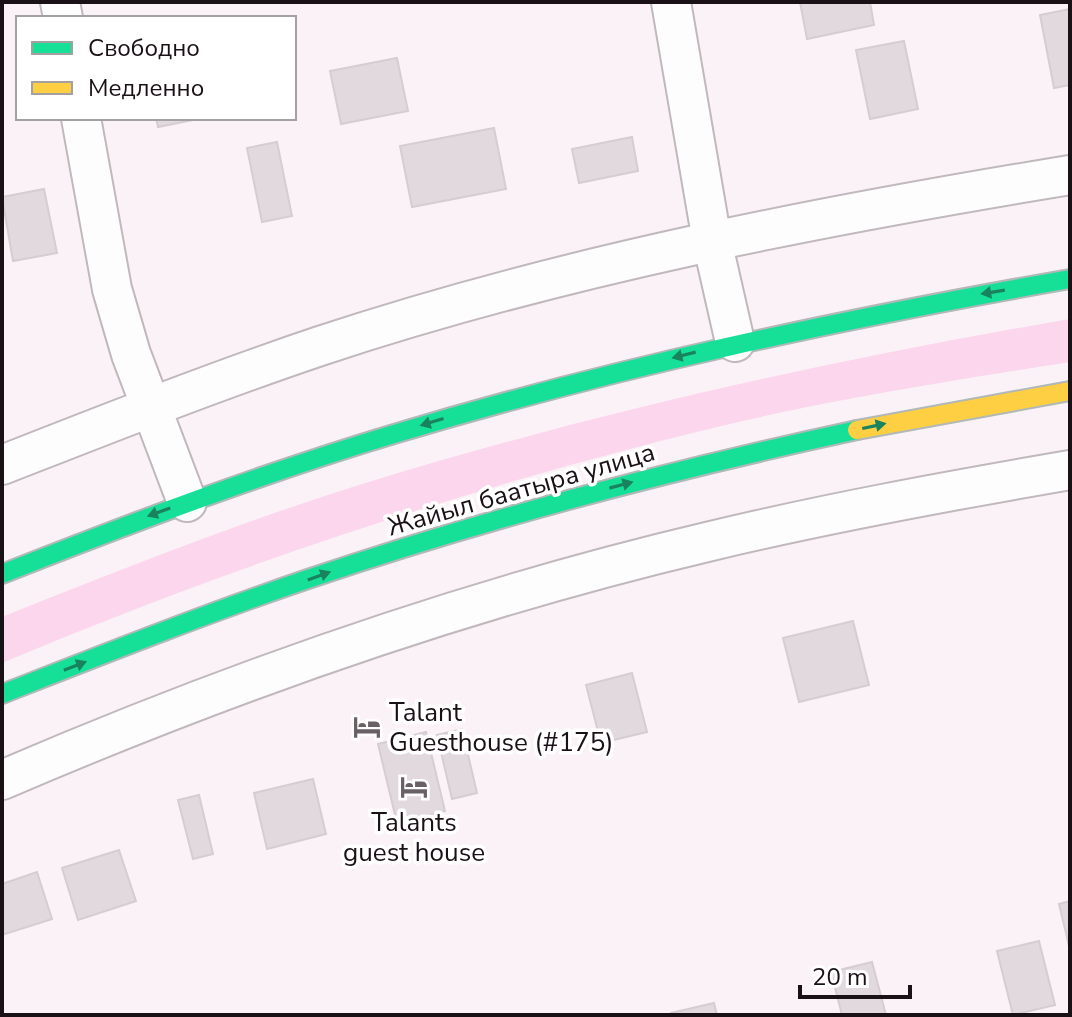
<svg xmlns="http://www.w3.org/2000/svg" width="1072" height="1017" font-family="'Nunito Sans',sans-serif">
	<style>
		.green { fill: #fbd6ec }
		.building { fill: #e2d9de; stroke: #d5cdd1; stroke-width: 2 }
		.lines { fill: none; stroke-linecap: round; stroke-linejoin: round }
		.street-casing { stroke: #c0b8bd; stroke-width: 42 }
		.fast-casing { stroke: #b1b8b8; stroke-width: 22 }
		.slow-casing { stroke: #b1b8b8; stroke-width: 22 }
		.street { stroke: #fefdfe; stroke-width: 38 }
		.fast { stroke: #16e098; stroke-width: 18 }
		.slow { stroke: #ffcf43; stroke-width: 18 }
		.oneway { fill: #18835e }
		.labels { text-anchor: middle; stroke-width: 7; stroke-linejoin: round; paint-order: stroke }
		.street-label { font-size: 26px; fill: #1a1117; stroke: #fff }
		.poi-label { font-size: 26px; fill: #1a1117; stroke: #fff; text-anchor: start }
	</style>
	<rect width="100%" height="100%" fill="#faf2f6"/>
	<path class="green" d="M1070 319V362C951 381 831 399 713 428 470 487 232 566 2 663V617C120 570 238 523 359 485 592 413 830 360 1070 319Z"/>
	<path class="building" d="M800 2H870L874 25 807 39Z
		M1070 9V85L1054 88 1040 15Z
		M904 41 918 109 870 119 856 50Z
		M397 58 408 111 341 124 330 71Z
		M156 118H203L158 127Z
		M494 128 506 189 412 207 400 146Z
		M632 137 638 171 579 183 572 149Z
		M277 142 292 216 262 222 247 148Z
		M44 189 57 253 13 261 2 197Z
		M853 621 869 685 799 702 783 638Z
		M632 673 647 732 601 743 586 685Z
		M462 729 477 793 452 799 437 735Z
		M426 732 445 811 397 823 378 744Z
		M313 779 326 834 267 849 254 793Z
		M199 795 213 854 193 859 178 800Z
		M119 850 136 901 78 920 62 868Z
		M37 872 52 919 2 935V884Z
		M1070 901V950L1059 904Z
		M1039 941 1055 1005 1013 1015 997 951Z
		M872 962 886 1015H842L831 972Z
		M714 1003 717 1015H672L671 1013Z"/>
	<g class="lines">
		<g class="street-casing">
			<path id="street" d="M60 2 63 18
				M671 2 712 241 735 342
				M81 118 112 289 131 354 187 502
				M2 465C107 424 213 382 320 346 561 266 819 216 1070 175
				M2 780C230 682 466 599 707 542 827 513 948 491 1070 470"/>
		</g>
		<g class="fast-casing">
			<path id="fast" d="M2 574C131 523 261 474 394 434 616 367 842 319 1070 279
				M2 694C104 654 205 614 308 579 488 518 672 470 857 430"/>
		</g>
		<g class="slow-casing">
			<path id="slow" d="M857 430 1070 391"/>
		</g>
		<use href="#street" class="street"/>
		<use href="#fast" class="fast"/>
		<use href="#slow" class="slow"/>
	</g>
	<defs><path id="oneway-solid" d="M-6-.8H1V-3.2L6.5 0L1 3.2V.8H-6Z" transform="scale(2)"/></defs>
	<g class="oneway">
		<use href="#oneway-solid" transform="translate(993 292) rotate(171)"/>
		<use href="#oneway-solid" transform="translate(684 355) rotate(166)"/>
		<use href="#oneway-solid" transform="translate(432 422) rotate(163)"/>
		<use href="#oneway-solid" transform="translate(874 426) rotate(-12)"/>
		<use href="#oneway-solid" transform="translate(621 485) rotate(-15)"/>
		<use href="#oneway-solid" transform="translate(159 512) rotate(160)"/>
		<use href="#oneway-solid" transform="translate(319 576) rotate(-20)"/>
		<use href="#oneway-solid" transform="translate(75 666) rotate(-21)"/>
	</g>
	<defs>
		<g id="hotel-bare" transform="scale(2.16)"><path d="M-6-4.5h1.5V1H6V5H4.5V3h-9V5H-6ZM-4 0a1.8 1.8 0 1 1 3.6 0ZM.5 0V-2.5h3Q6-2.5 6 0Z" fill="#686065" stroke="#fff" stroke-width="2.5" paint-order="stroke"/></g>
	</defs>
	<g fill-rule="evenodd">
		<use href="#hotel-bare" x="367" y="727"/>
		<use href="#hotel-bare" x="414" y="787"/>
	</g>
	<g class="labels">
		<g class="street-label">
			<text transform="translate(521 489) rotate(-16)" y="9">Жайыл баатыра улица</text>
		</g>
		<g class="poi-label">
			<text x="389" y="721">Talant<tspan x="389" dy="30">Guesthouse (#175)</tspan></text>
			<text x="414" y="831" text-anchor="middle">Talants<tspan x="414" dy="30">guest house</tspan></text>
		</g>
	</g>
	<rect width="1072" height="1017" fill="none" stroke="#1a1117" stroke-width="8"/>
	<rect x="16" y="16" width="280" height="104" fill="#ffffff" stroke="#a3a0a2" stroke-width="2"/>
	<rect x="32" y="42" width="40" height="12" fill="#16e098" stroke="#a3a0a2" stroke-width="2"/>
	<text x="88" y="56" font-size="24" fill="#1a1117">Свободно</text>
	<rect x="32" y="82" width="40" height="12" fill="#ffcf43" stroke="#a3a0a2" stroke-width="2"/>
	<text x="88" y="96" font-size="24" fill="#1a1117">Медленно</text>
	<path d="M800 985v12h110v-12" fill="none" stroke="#1a1117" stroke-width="4"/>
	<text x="812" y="985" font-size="24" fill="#1a1117" stroke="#ffffff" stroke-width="6" paint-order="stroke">20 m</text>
</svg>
